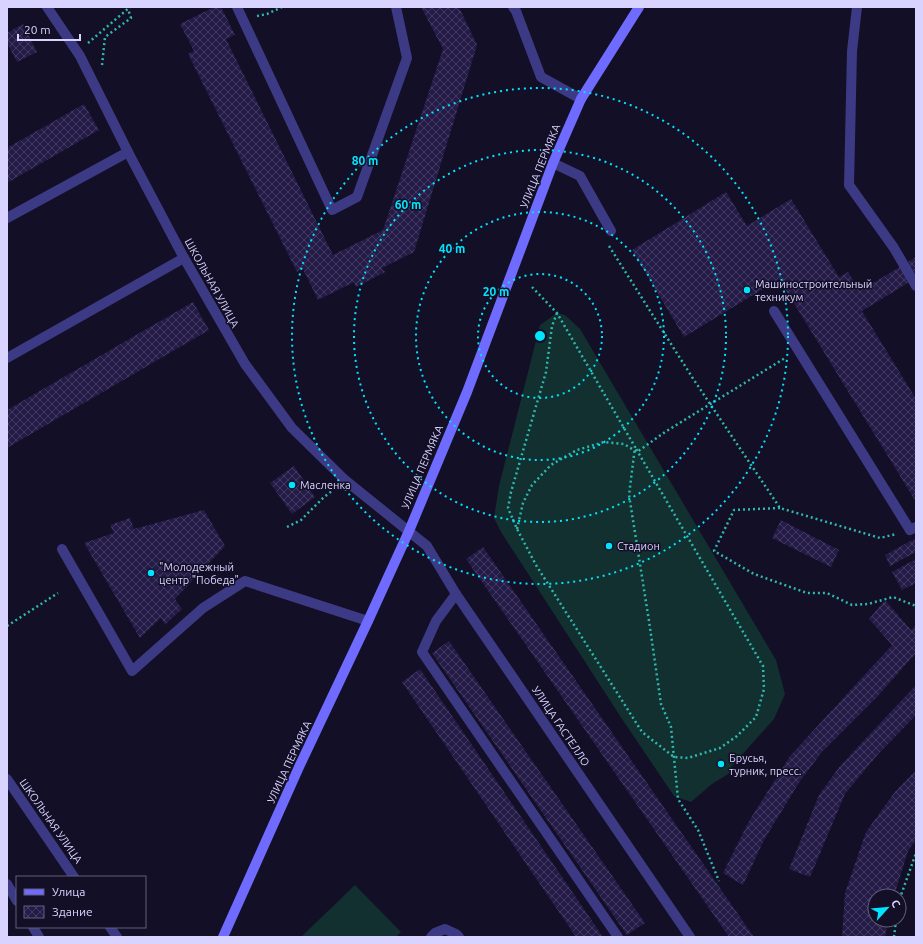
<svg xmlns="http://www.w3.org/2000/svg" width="923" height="944" font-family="Ubuntu,sans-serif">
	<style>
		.pitch { fill: #12302f }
		.building { fill: url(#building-cross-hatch) }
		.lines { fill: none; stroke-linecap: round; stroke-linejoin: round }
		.path { stroke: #2fb8b0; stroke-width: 2.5; stroke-dasharray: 2 3; stroke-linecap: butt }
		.service { stroke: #3d3a85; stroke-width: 10 }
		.minor { stroke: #3d3a85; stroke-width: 10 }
		.secondary { stroke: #6f6bff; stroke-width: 10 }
		.ring { fill: none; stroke: #00e5ff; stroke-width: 2; stroke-dasharray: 2 4 }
		.poi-dot { fill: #00e5ff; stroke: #130f26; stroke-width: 1.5 }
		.labels { text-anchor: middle; stroke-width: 3; stroke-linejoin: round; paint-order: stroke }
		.street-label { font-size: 11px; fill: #d9d4ff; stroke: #130f26 }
		.poi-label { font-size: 11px; fill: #d9d4ff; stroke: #130f26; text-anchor: start }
		.centre { fill: #00e5ff; stroke: #130f26; stroke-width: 2 }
		.ring-label { font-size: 12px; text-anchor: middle; font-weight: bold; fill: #00e5ff; stroke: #130f26; stroke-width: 3; stroke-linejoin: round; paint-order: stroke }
	</style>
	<defs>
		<pattern id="building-cross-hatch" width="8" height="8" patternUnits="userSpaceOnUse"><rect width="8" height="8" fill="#241b47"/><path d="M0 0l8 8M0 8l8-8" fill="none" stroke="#433b63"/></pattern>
	</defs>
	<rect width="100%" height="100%" fill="#130f26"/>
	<path class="pitch" d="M557 313 565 315 580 329 776 660 785 694 774 719 731 767 733 771 712 784 691 802 674 796 622 719 501 532 494 518 499 486 540 325Z
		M355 885 401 932 396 937H301Z"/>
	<path class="building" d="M214 7H221L235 35 226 39 333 255 383 230 443 49 421 7H459L477 45 414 252 382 268 385 272 356 287 354 282 318 300 303 269 297 272 188 54 194 51 180 24Z
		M23 24 37 52 17 62 7 43V33Z
		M84 104 99 130 7 183V148Z
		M726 192 747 226 791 199 839 277 848 272 860 291 916 257V278L862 311 916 399V502L779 279 684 337 632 250Z
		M193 302 209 330 7 448V410Z
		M294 466 315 497 292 514 270 483Z
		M204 510 225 546 175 599 182 609 165 625 161 618 140 638 84 543 114 533 110 525 130 518 134 529Z
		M781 520 839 550 831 567 772 538Z
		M916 538V552L890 566 885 555Z
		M483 547 754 937H729L466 559Z
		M916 559V583L902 590 892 572Z
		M885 600 911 630 916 625V653L877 697 822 752 800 781 764 840 743 885 723 873 749 821 790 756 892 645 869 619Z
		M449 641 645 923 627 935 432 653Z
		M420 669 603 937H576L402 682Z
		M916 685V715L879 753 845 794 810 877 789 869 819 795 840 766Z
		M916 770V840L908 851 894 896H875V920H888L885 937H842L845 893 866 832 894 793Z"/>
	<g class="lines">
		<path class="path" d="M257 16 267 14 282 7
			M88 43 130 7
			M102 65 105 37 131 18 128 9
			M609 246 692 377 780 508 880 538 896 534
			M532 287 557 313 635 447 629 495 649 621 661 704 671 727 678 799 698 830 719 881
			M557 313 552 326 546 372 511 492 508 508 517 529 536 565 642 732 674 757 688 758 720 748 737 736 756 717 764 689 763 666 635 447
			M780 508 734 510 714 551 754 574 807 593H827L852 605 868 604 893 597 916 606
			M287 527 301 520 323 498 333 490
			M517 529 523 503 532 485 551 465 577 450 604 442 624 444 637 452 665 432 785 358
			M7 626 58 593
			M899 904 900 898 916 853
			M894 937 896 920"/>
		<path class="service" d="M237 7 332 210 357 197 407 58 396 7
			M513 7 516 11 541 77 581 99
			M857 7 852 51 849 185 894 248 916 286
			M553 163 580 176 611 231
			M7 218 128 152
			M774 311 910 530 916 527
			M7 358 184 258
			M62 549 132 671 203 608 245 581 368 621
			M456 594 436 621 422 652 618 937
			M7 884 17 901
			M33 927 39 937
			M431 937 435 933 445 929 456 934 459 937"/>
		<path class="minor" d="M47 7 80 56 128 152 184 258 245 364 292 428 345 480 427 546 456 594 690 937
			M7 779 74 877
			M110 927 117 937"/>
		<path class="secondary" d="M223 937 299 767 368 621 409 531 467 392 553 163 581 99 639 7"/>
	</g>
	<g class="ring">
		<circle cx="540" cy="336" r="62"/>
		<circle cx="540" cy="336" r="124"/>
		<circle cx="540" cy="336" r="186"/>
		<circle cx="540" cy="336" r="248"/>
	</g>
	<g class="poi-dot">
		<circle cx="747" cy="290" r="4"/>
		<circle cx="292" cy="485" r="4"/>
		<circle cx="609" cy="546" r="4"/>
		<circle cx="151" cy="573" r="4"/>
		<circle cx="721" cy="764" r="4"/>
	</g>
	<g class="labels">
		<g class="street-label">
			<text transform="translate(540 166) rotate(-68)" y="4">УЛИЦА ПЕРМЯКА</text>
			<text transform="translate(212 283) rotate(61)" y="4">ШКОЛЬНАЯ УЛИЦА</text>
			<text transform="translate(422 467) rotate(-67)" y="4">УЛИЦА ПЕРМЯКА</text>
			<text transform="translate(561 726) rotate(56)" y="4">УЛИЦА ГАСТЕЛЛО</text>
			<text transform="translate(289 762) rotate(-65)" y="4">УЛИЦА ПЕРМЯКА</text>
			<text transform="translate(51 821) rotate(55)" y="4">ШКОЛЬНАЯ УЛИЦА</text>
		</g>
		<g class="poi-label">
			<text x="755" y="288">Машиностроительный<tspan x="755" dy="13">техникум</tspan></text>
			<text x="300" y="489">Масленка</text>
			<text x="617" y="550">Стадион</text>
			<text x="159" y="571">"Молодежный<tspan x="159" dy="13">центр "Победа"</tspan></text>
			<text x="729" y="762">Брусья,<tspan x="729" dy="13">турник, пресс.</tspan></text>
		</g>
	</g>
	<circle cx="540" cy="336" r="6" class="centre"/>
	<g class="ring-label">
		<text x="365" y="165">80 m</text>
		<text x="408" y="209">60 m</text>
		<text x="452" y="253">40 m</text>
		<text x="496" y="296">20 m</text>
	</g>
	<rect width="923" height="944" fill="none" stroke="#d9d4ff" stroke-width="16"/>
	<rect x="16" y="876" width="130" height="52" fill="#130f26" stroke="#625e7d"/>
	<rect x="24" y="889" width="20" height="6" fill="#6f6bff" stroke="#625e7d"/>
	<text x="52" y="896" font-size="12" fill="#d9d4ff">Улица</text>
	<rect x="24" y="906" width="20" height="12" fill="url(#building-cross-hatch)" stroke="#625e7d"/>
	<text x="52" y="916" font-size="12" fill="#d9d4ff">Здание</text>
	<g transform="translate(887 908) rotate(63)"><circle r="19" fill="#130f26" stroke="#625e7d"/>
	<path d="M0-3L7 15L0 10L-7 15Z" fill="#00e5ff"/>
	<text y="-6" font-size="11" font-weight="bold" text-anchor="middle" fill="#d9d4ff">С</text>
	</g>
	<path d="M18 34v6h62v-6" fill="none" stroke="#d9d4ff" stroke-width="2"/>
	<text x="24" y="34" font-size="12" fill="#d9d4ff" stroke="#130f26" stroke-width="3" paint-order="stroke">20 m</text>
</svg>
